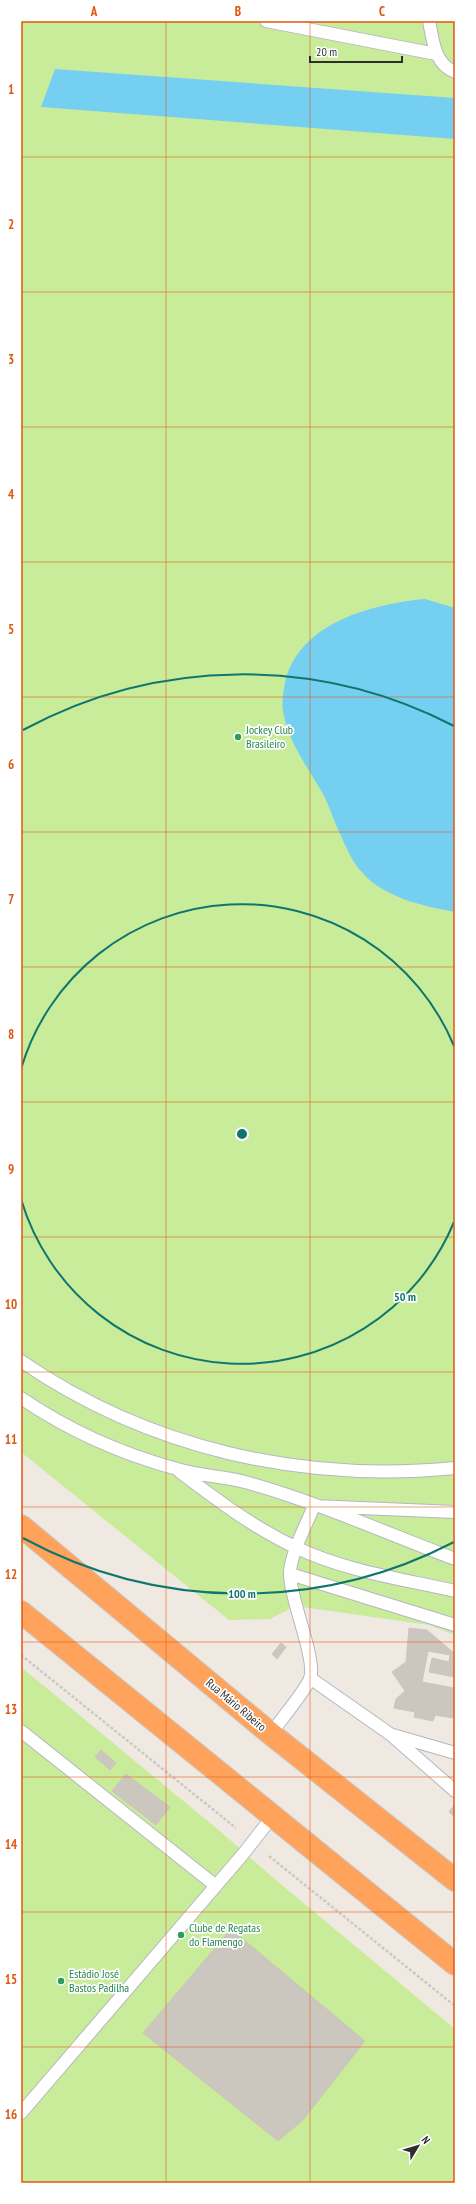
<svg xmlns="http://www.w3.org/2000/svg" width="476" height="2204" font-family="'PT Sans Narrow',sans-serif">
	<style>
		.pitch { fill: #c9ec9a }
		.water { fill: #75cff0 }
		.building { fill: #cbc7bf; stroke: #cbc5ba }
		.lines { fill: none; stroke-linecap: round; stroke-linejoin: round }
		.lane-casing { stroke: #b4b7c1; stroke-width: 14 }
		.highway-casing { stroke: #c9c9c9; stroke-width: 24 }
		.path { stroke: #c9c9c9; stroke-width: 2.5; stroke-dasharray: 3 2; stroke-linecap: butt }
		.lane { stroke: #fff; stroke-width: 12 }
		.highway { stroke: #ffa35c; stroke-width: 22 }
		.grid { fill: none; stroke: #df570e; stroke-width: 1; stroke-opacity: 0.55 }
		.ring { fill: none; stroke: #0f766e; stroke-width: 2 }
		.leisure-dot { fill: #2e9e5b; stroke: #fff; stroke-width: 1.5 }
		.labels { text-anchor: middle; stroke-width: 3.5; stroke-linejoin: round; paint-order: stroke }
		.leisure-label { font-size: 12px; fill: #27864d; stroke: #fff; text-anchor: start }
		.street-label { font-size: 12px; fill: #2e2e2e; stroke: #fff }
		.centre { fill: #0f766e; stroke: #fff; stroke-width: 2 }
		.ring-label { font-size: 12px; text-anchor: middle; font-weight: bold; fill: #0f766e; stroke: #fff; stroke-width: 3.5; stroke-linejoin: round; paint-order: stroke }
		.neatline { fill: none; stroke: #df570e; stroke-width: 1.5 }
		.grid-label { font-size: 13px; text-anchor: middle; font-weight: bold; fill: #df570e }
	</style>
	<rect width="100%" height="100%" fill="#efe9e1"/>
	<path class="pitch" d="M21 21H455V1635L429 1625 295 1606 270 1619 229 1620 21 1452Z
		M21 1667 221 1832 277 1881 455 2029V2183H21Z"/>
	<path class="water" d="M55 69 455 98V139L41 107Z
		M425 599 455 608V912C423 906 381 897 360 870 352 861 346 847 341 836 334 822 330 807 323 794 309 769 290 745 284 716 281 706 283 693 285 683 298 623 372 604 425 599Z"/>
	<path class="building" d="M409 1628 427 1630 455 1654V1677L429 1672 432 1658 449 1662 450 1655 428 1651 422 1682 454 1688 455 1682 453 1718 435 1715 433 1721 414 1717 415 1712 394 1708 396 1699 405 1691 392 1672 406 1662Z
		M281 1643 286 1647 277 1659 272 1654Z
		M101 1750 116 1763 110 1770 95 1757Z
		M126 1774 170 1807 156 1825 112 1791Z
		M455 1804V1817L449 1812Z
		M231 1929 365 2041 303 2120 278 2141 143 2033Z"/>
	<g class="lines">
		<g class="lane-casing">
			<path id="lane" d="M266 21 436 54
				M429 21C433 40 434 64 455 72
				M21 1361C149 1449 302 1483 455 1468
				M21 1398C68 1430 122 1454 177 1469 199 1476 223 1476 245 1482 317 1502 386 1533 455 1559
				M180 1472C217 1500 254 1528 297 1548 346 1571 402 1579 455 1591
				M290 1574 455 1625
				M310 1678 390 1734 455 1791
				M21 1731 216 1886
				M271 1734C281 1719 303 1694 310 1679 317 1660 290 1599 290 1575 289 1557 307 1523 314 1506L455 1512
				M393 1735 455 1753
				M21 2113 244 1853 272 1817"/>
		</g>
		<g class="highway-casing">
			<path id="highway" d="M21 1526 271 1734 455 1880
				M21 1612 455 1964"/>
		</g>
		<path class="path" d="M21 1655 236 1828
			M269 1856 455 2006"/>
		<use href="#lane" class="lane"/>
		<use href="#highway" class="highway"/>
	</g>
	<path class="grid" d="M166 21V2183M310 21V2183M21 157H455M21 292H455M21 427H455M21 562H455M21 697H455M21 832H455M21 967H455M21 1102H455M21 1237H455M21 1372H455M21 1507H455M21 1642H455M21 1777H455M21 1912H455M21 2047H455"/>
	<g class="ring">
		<path d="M454 1222A230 230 0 0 1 21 1199M21 1069A230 230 0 0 1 454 1046"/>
		<path d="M454 1542A460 460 0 0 1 23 1538M23 730A460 460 0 0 1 454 726"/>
	</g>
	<g class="leisure-dot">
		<circle cx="238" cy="737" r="4"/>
		<circle cx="181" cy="1935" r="4"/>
		<circle cx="61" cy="1981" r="4"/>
	</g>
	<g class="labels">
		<g class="leisure-label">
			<text x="246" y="734">Jockey Club<tspan x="246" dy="14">Brasileiro</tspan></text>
			<text x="189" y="1932">Clube de Regatas<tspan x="189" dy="14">do Flamengo</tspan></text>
			<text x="69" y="1978">Estádio José<tspan x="69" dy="14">Bastos Padilha</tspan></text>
		</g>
		<g class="street-label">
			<text transform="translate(236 1705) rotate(40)" y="4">Rua Mário Ribeiro</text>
		</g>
	</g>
	<circle cx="242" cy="1134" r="6" class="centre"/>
	<g class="ring-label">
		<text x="405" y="1301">50 m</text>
		<text x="242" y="1598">100 m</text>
	</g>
	<rect width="476" height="2204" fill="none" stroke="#ffffff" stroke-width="44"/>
	<g transform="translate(418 2146) rotate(52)" stroke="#ffffff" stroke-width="3" paint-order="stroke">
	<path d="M0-3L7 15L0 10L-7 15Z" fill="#2e2e2e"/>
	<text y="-6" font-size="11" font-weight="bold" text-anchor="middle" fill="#2e2e2e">N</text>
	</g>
	<path d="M310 56v6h92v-6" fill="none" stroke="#2e2e2e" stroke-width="2"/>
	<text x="316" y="56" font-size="12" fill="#2e2e2e" stroke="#ffffff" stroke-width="3" paint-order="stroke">20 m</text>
	<rect x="22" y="22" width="432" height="2160" class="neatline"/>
	<g class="grid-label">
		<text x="94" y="16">A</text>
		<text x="238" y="16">B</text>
		<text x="382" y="16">C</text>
		<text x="11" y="94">1</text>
		<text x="11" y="229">2</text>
		<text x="11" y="364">3</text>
		<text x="11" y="499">4</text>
		<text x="11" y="634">5</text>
		<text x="11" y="769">6</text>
		<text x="11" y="904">7</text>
		<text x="11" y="1039">8</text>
		<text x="11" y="1174">9</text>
		<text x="11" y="1309">10</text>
		<text x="11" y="1444">11</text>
		<text x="11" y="1579">12</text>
		<text x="11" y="1714">13</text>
		<text x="11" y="1849">14</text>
		<text x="11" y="1984">15</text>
		<text x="11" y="2119">16</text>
	</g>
</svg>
